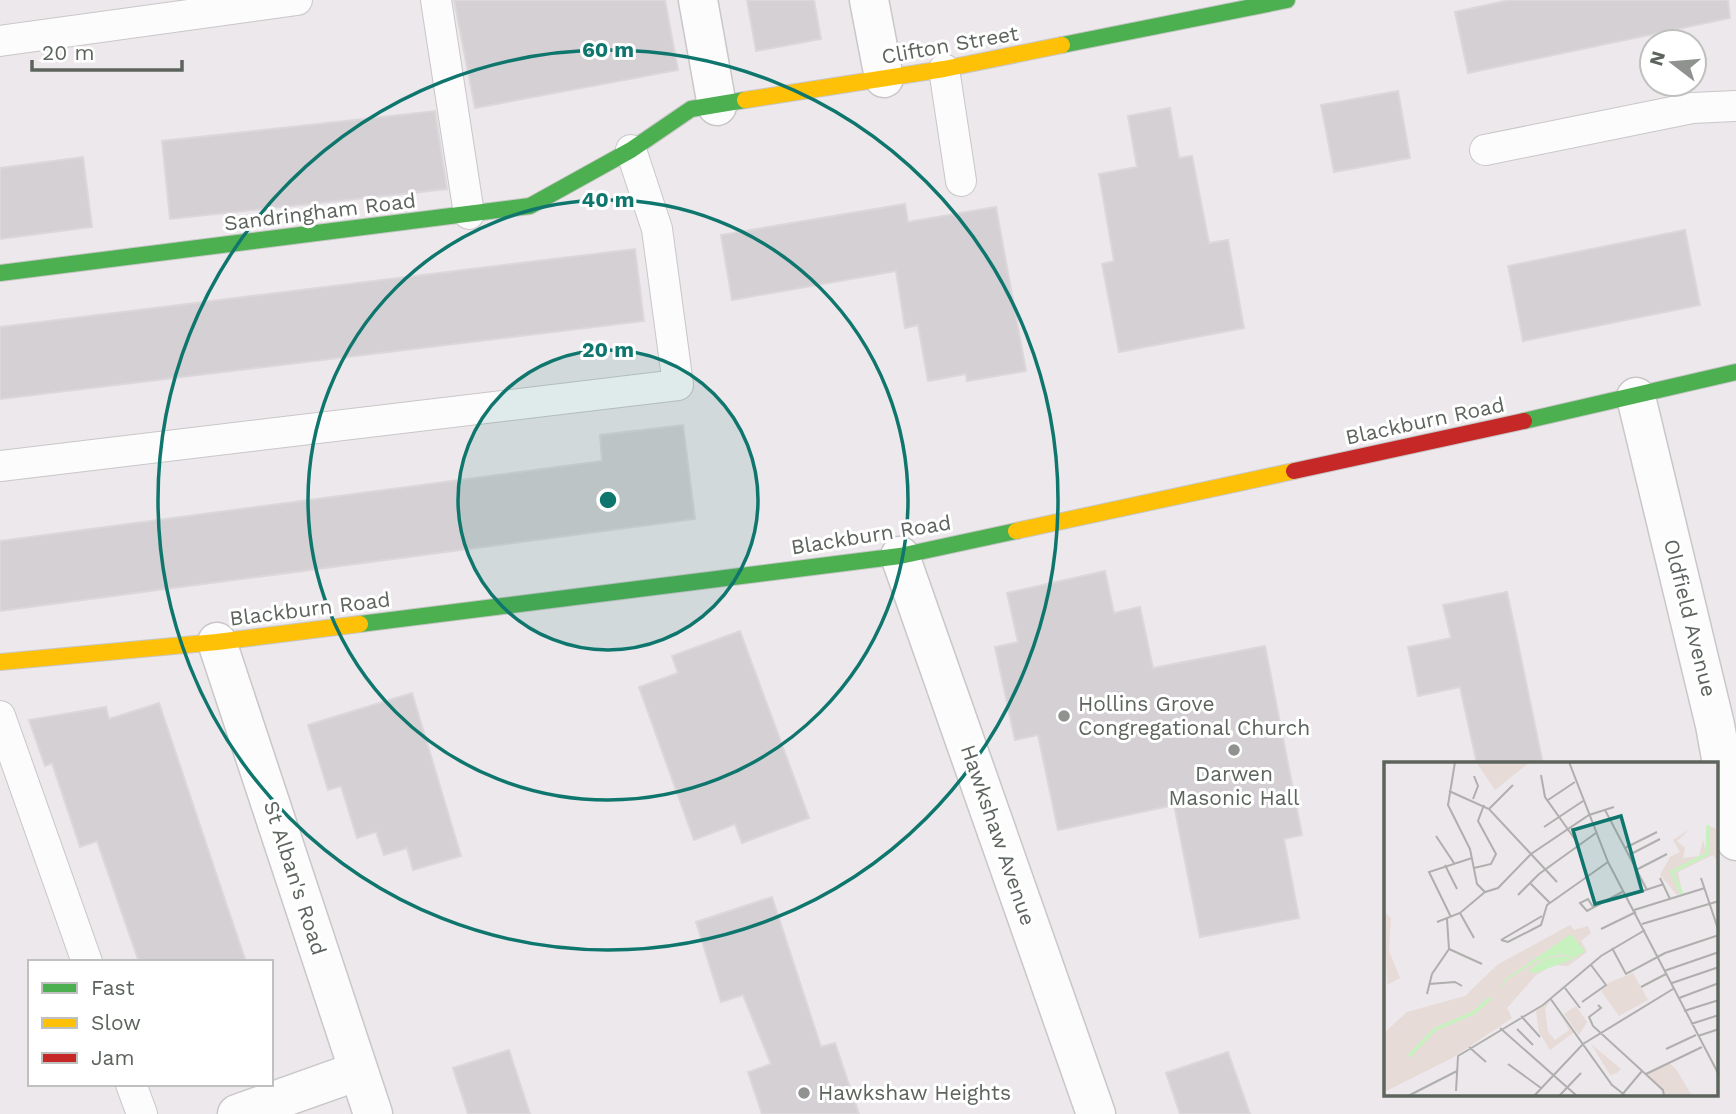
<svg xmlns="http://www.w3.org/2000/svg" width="1736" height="1114" font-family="'Work Sans',sans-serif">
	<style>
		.building { fill: #d4d0d3; stroke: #dcd7da; stroke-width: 2 }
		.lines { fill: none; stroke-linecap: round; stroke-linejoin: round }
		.lane-casing { stroke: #c9c7c8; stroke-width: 32 }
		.street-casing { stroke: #c9c7c8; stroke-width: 41 }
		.fast-casing { stroke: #c6c6c6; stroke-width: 18 }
		.slow-casing { stroke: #c6c6c6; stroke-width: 18 }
		.jam-casing { stroke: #c6c6c6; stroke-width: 18 }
		.lane { stroke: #fcfcfc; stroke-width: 30 }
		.street { stroke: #fcfcfc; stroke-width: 38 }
		.fast { stroke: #4caf50; stroke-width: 16 }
		.slow { stroke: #ffc107; stroke-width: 16 }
		.jam { stroke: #c62828; stroke-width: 16 }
		.ring { fill: none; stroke: #0f766e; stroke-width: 3.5 }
		.poi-dot { fill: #8f928f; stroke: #fff; stroke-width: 2.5 }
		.labels { text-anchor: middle; stroke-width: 6; stroke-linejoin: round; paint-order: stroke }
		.street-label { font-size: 21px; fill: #5d645d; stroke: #fff }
		.poi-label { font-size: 21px; fill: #5d645d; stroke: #fff; text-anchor: start }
		.inset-river { fill: none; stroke: #c8f1c0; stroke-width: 3.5 }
		.inset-road { fill: none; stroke: #afafae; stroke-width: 2 }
		.view { fill: #0f766e; fill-opacity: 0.15; stroke: #0f766e; stroke-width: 3.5 }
		.inset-edge { fill: none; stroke: #5d645d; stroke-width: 3.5 }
		.centre { fill: #0f766e; stroke: #fff; stroke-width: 3.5 }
		.ring-label { font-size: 21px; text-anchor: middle; font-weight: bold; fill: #0f766e; stroke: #fff; stroke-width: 6; stroke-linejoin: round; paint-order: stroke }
	</style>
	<rect width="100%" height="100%" fill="#ece8eb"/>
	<path class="building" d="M454 0H665L678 70 475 108Z
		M747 0H814L821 39 756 51Z
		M1509 0H1728L1730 18 1468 73 1455 12Z
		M1398 91 1410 158 1334 172 1321 105Z
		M1170 108 1179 158 1192 156 1209 243 1228 240 1244 328 1119 352 1102 264 1114 261 1099 174 1137 167 1128 116Z
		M435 111 447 189 170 219 162 141Z
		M83 157 92 227 0 239V168Z
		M905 204 908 222 996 207 1026 371 967 381 966 374 928 381 918 325 905 328 896 271 732 300 721 235Z
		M1685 230 1700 305 1523 341 1508 266Z
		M635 249 644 321 0 399V327Z
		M683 425 695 519 0 611V541L602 461 600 435Z
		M1105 571 1114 613 1140 607 1153 668 1265 646 1302 835 1284 839 1299 918 1200 937 1174 805 1058 830 1038 735 1015 740 995 647 1018 642 1007 593Z
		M1507 592 1519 648 1543 764H1477L1460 687 1418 696 1408 647 1451 638 1443 605Z
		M740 631 809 818 742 843 735 824 694 840 639 687 678 673 672 656Z
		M412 693 461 856 413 870 407 848 384 855 376 832 357 838 341 786 328 790 308 725Z
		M159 703 226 903 246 962H139L97 841 80 847 52 763 45 766 29 720 106 707 109 719Z
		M772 897 821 1047 835 1043 859 1114H762L748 1072 771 1064 743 995 721 1002 696 922Z
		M509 1050 530 1114H468L453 1068Z
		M1228 1052 1250 1114H1180L1166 1073Z"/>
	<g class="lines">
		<g class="lane-casing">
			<path id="lane" d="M436 0 469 214
				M0 41 297 0
				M944 69 961 181
				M1485 150 1692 108 1736 106
				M0 466 678 385 657 229 631 150
				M0 716 87 962
				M131 1084 142 1114"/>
		</g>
		<g class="street-casing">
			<path id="street" d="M698 0 717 106
				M869 0 884 78
				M1636 397 1715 725 1736 841
				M900 556 1096 1114
				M217 642 373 1114
				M237 1114 358 1071"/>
		</g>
		<g class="fast-casing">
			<path id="fast" d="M1062 45 1287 0
				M0 273 530 206 631 150 691 109 745 100
				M1524 421 1736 372
				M360 624 900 556 1016 531"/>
		</g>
		<g class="slow-casing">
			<path id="slow" d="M745 100 944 69 1062 45
				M1016 531 1294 471
				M0 662 217 642 360 624"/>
		</g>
		<g class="jam-casing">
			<path id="jam" d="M1294 471 1524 421"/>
		</g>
		<use href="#lane" class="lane"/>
		<use href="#street" class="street"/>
		<use href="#fast" class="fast"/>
		<use href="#slow" class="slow"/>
		<use href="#jam" class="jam"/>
	</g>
	<circle cx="608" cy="500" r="150" fill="#0f766e" fill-opacity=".12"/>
	<g class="ring">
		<circle cx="608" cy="500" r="150"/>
		<circle cx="608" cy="500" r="300"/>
		<circle cx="608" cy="500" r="450"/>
	</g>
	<g class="poi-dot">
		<circle cx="1064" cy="716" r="7"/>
		<circle cx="1234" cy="750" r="7"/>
		<circle cx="804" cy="1093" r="7"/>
	</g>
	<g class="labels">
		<g class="street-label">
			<text transform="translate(950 45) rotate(-10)" y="7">Clifton Street</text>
			<text transform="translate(320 212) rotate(-7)" y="7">Sandringham Road</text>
			<text transform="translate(1425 421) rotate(-12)" y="7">Blackburn Road</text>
			<text transform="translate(871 535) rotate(-9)" y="7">Blackburn Road</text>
			<text transform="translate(310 609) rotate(-7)" y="7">Blackburn Road</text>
			<text transform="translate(1690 618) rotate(76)" y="7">Oldfield Avenue</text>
			<text transform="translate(998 835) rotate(71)" y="7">Hawkshaw Avenue</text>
			<text transform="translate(295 878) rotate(72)" y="7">St Alban's Road</text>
		</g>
		<g class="poi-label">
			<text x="1078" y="711">Hollins Grove<tspan x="1078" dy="24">Congregational Church</tspan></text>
			<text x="1234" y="781" text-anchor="middle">Darwen<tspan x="1234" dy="24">Masonic Hall</tspan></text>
			<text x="818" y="1100">Hawkshaw Heights</text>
		</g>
	</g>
	<g transform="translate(1384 762)">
		<rect width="334" height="334" fill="#ece8eb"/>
		<path d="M92 0H146L111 28ZM324 64 334 67V100L329 93 294 110 298 131 288 111 324 92ZM306 67 293 79 301 86 299 96 315 94 319 78 322 90 287 110 297 131 293 133 276 113 286 95 296 90 289 78ZM0 149 7 156 5 189 16 216 3 223ZM186 163 190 168 204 164 207 171 197 179 203 190 184 204 170 203 152 213 123 246 128 256 70 295 0 330V271L23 250 81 234 113 203ZM249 211 264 238 235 254 217 229 224 221ZM166 239 161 247 164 270 171 278 185 268 177 253 189 271 166 288 155 270 152 249ZM192 244 203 260 195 273 180 252ZM207 282 237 307 233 311 226 313ZM285 301 292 307 308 334H282L262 312Z" fill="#e6dbd6"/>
		<path d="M187 172 201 189 190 196 177 192 155 198 122 218 117 228 120 218ZM180 194 190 197 151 211 144 209 160 197Z" fill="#c8f1c0"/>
		<path class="inset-river" d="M298 132 288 110 323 92 324 63M25 294 50 268 91 250 106 236"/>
		<path class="inset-road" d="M71 0 64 43 86 87 93 122 101 130 114 126 147 92 205 53 230 45M185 0 224 100 335 313M157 13 161 35 195 83M65 29 105 47 173 120M89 37 94 24 90 14M164 38 191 20M105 47 129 23M221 48 263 128M160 65 199 39M52 74 70 101M241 86 273 70M245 93 276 77M61 103 73 127M90 106 107 102 112 92 94 59 100 43M252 108 283 92M276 116 286 137M317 116 335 170M146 121 166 141M134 133 155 112 212 71M243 134 280 122M209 145 204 137 196 141 203 149 240 129M250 148 321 126M76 151 90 176M67 155 45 110 88 96M53 160 76 151 101 130M258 162 335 139M217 167 252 150M117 178 124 180 157 163 163 143 224 100M117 178 158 154M228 186 242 212 281 191 335 173M65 187 98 202M280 209 335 190M288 221 335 205M45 222 71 220 78 224M257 225 282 212M181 226 196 246M43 232 48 212 65 187 63 157M166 236 228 323 242 334M295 236 335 221M198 240 222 223 207 203M214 243 217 246 205 255 209 264 279 328 280 334M300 249 335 238M137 254 156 275M307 262 335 253M116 266 193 334M133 267 149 283M314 274 335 267M85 285 102 300M282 287 312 273M124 302 157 326M262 312 318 285M72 329 74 294 159 243 217 194 261 168M24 334 73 309M150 334 199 282 289 227M175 334 197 311M237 334 258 309"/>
		<path class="view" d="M237 54 258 129 211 142 189 68Z"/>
		<rect width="334" height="334" class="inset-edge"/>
	</g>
	<circle cx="608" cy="500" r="10" class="centre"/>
	<g class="ring-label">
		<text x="608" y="57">60 m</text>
		<text x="608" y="207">40 m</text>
		<text x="608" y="357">20 m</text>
	</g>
	<rect x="28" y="960" width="245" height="126" fill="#ffffff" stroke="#bec1be" stroke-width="2"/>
	<rect x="42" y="983" width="35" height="10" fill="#4caf50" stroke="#bec1be" stroke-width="2"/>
	<text x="91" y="995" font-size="21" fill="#5d645d">Fast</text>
	<rect x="42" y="1018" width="35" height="10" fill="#ffc107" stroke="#bec1be" stroke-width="2"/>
	<text x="91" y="1030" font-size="21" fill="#5d645d">Slow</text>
	<rect x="42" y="1053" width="35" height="10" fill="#c62828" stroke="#bec1be" stroke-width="2"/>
	<text x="91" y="1065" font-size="21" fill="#5d645d">Jam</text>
	<g transform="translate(1673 63) rotate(286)"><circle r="33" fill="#ffffff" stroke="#bec1be" stroke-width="2"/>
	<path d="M0-5L12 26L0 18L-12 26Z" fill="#8f928f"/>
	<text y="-10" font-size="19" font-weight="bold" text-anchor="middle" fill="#5d645d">N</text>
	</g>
	<path d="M32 60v10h150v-10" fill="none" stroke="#5d645d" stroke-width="3.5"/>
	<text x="42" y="60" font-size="21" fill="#5d645d" stroke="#ffffff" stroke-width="5" paint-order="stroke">20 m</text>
</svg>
